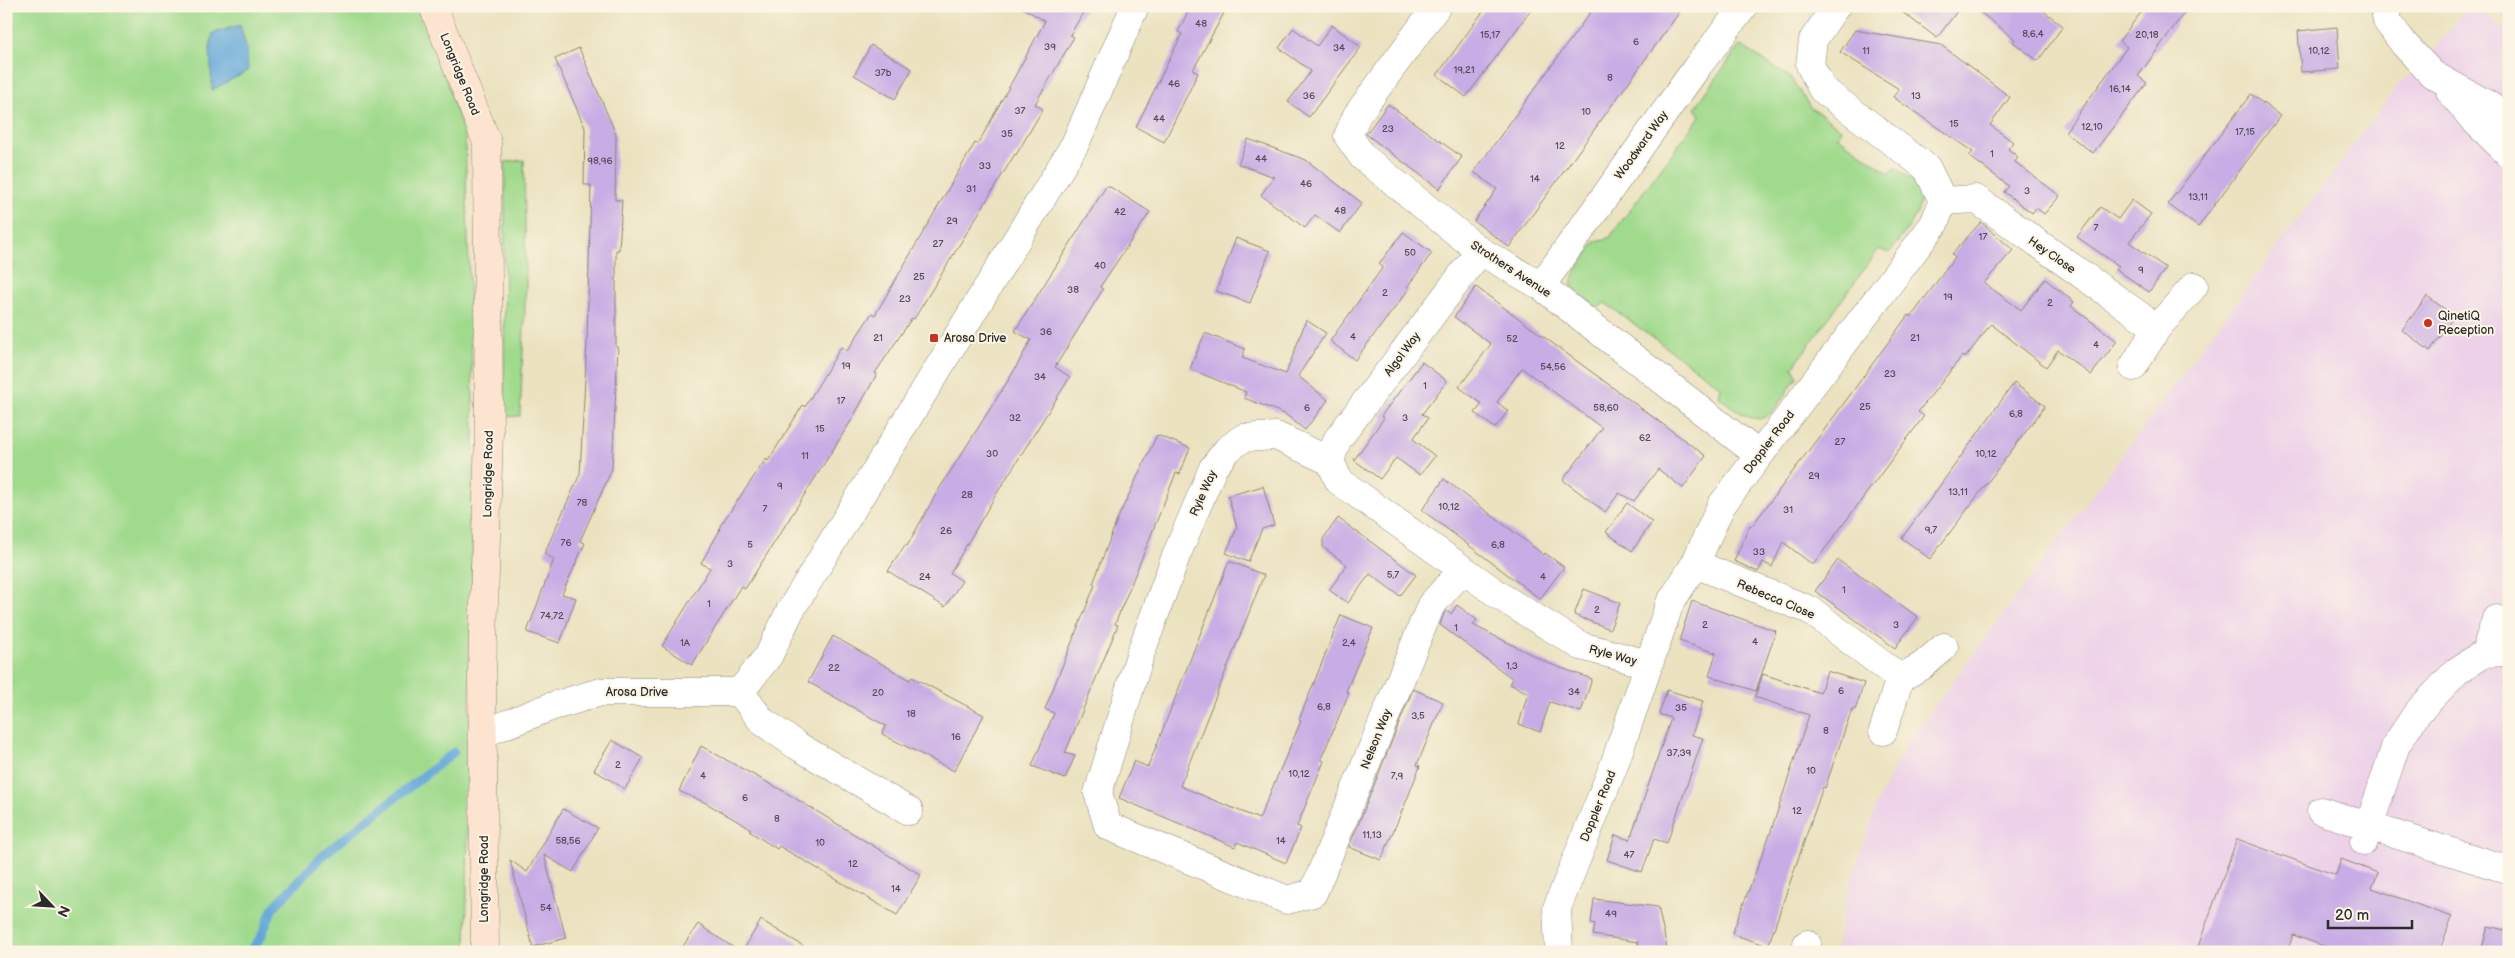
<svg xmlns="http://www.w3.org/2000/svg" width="2515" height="958" font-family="'Balsamiq Sans',sans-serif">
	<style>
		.built { fill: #edd1e9 }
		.green { fill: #a0da8d; stroke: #66825c }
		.water { fill: #64a7d9; stroke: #486982 }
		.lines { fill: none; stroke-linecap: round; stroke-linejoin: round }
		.stream { stroke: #64a7d9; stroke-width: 9 }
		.building { fill: #c8ace5 }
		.street-casing { stroke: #8b8676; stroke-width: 29 }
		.secondary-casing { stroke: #8b8676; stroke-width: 29 }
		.street { stroke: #fff; stroke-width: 28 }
		.secondary { stroke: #fde4d1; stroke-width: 28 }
		.poi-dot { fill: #c8321e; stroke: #fcf5e5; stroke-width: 2 }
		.labels { text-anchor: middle; stroke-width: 4; stroke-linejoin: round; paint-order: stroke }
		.number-label { font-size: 10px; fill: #524b5a }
		.street-label { font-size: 12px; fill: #2b2b2b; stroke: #fcf5e5 }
		.poi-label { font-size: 12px; fill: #2b2b2b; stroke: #fcf5e5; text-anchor: start }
	</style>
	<rect width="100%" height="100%" fill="#fcf5e5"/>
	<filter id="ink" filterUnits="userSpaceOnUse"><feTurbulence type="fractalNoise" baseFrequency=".02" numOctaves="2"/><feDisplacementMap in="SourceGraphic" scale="10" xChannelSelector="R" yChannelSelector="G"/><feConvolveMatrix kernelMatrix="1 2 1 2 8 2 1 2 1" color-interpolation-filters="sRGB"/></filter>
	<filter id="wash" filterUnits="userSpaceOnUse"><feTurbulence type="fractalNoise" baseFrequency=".0096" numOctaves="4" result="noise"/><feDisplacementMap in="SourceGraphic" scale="20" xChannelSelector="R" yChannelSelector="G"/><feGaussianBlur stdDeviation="1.12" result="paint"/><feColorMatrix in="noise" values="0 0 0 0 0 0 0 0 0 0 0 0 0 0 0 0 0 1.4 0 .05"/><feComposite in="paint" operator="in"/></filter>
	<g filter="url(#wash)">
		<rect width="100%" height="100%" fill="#ebe2c0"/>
		<path class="built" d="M2468 6H2476L2509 33V952H1835L1850 884 1878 801 1906 745 2399 84 2423 65Z"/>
		<path class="green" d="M6 6H423L465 138 474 435 466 952H6Z
			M1740 45 1791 78 1810 107 1841 129 1838 137 1889 173 1896 168C1902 173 1910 177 1915 183 1933 203 1901 237 1889 253L1879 249 1793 367 1797 377C1767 420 1766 435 1719 397L1721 387 1605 303 1597 308 1571 285 1576 271 1596 241 1609 238 1700 116 1695 108Z
			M524 160 526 284 520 416 504 417 505 162Z"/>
		<path class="water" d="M240 25 247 50 248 71 212 90 210 48 213 33Z"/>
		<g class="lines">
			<path class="stream" d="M249 952 261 937 273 908 323 855 454 752"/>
		</g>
		<g id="blocks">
			<path class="building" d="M1019 6H1087L1070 35 1074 37 1035 104 1043 109 1016 155 1015 154 914 319 912 318 875 373 877 374 851 421 745 589 741 586 692 665 662 646 710 568 701 563 719 532 720 526 766 459 768 461 803 405 805 407 841 347 847 351 872 313 875 315 975 143 978 144 1045 21Z
				M1191 6H1212L1224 13 1193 70 1198 73 1164 142 1136 127 1182 34 1178 32Z
				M1487 6H1534L1466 97 1437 75Z
				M1595 6H1684L1509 247 1474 221 1497 189 1474 172Z
				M1894 6H1961L1937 38Z
				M1972 6H2037L2063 26 2038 61 2013 42 2015 39Z
				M2146 6H2189L2138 76 2147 83 2093 153 2065 132 2127 47 2119 41Z
				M1332 25 1361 47 1309 117 1288 102 1311 71 1279 48 1293 28 1317 46Z
				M2337 27 2340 69 2301 72 2298 31Z
				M1855 30 1941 45 2010 97 1990 125 2013 142 2008 149 2018 157 2015 162 2060 196 2044 214 2036 208 2032 213 2004 192 2009 186 1969 156 1973 152 1893 97 1899 89 1840 52Z
				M871 45 912 69 895 99 854 75Z
				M579 48 616 134 615 200H622L619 250H616V347H618L612 469 580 541 585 543 562 594 576 598 560 643 527 632 554 559 544 554 580 474 587 341 591 185H584L585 128 555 59Z
				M2251 94 2280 116 2198 227 2168 204Z
				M1388 104 1462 157 1439 189 1366 134Z
				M1248 139 1306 160 1362 203 1340 233 1315 215 1305 228 1261 195 1274 177 1238 164Z
				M1107 185 1150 212 1100 287 1103 289 1055 367 1070 377 997 493 950 573 962 581 945 607 888 571 905 545 907 546 936 494 1011 376 1031 340 1015 331Z
				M2132 200 2151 214 2129 242 2166 268 2149 292 2116 269 2119 266 2077 237 2100 207 2118 219Z
				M1981 222 2013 250 1984 283 2021 310 2045 279 2074 302 2071 306 2117 341 2091 375 2058 350 2046 367 1991 324 1965 358 1962 356 1918 412 1924 416 1813 565 1783 542 1772 567 1763 562 1758 572 1734 561 1750 525 1752 526 1842 406 1908 315 1911 317 1955 257 1952 254Z
				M1403 232 1432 253 1407 287 1409 289 1355 360 1330 341 1383 267 1379 264Z
				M1236 238 1270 251 1250 303 1216 291Z
				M1476 287 1706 456 1683 488 1658 469 1634 501 1619 493 1605 512 1563 480 1602 428 1522 368 1497 402 1508 411 1495 428 1475 413 1482 404 1459 387 1491 344 1454 317Z
				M2427 296 2454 316 2430 351 2402 330Z
				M1306 320 1326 333 1298 376 1328 400 1305 430 1285 414 1244 398 1246 392 1190 369 1205 333 1245 349 1242 358 1286 374Z
				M1422 362 1447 381 1422 414 1428 418 1413 439 1435 456 1420 475 1396 458 1380 479 1354 460 1384 418 1381 416Z
				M2014 383 2045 406 1930 559 1902 538Z
				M1157 435 1190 448 1180 474 1176 473 1141 560 1115 624 1118 625 1065 753 1075 756 1065 779 1032 766 1054 713 1045 709 1095 585 1093 584 1117 520Z
				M1444 479 1544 555 1545 553 1564 567 1540 599 1422 510Z
				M1263 486 1274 525 1262 529 1248 562 1226 553 1237 528 1228 496Z
				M1627 503 1652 522 1632 551 1606 532Z
				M1338 518 1416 575 1400 596 1370 574 1348 603 1329 590 1347 565 1323 547V539Z
				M1838 560 1918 617 1895 648 1815 591Z
				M1229 561 1264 575 1180 786 1259 819 1301 721 1299 720 1341 615 1373 628 1346 691 1349 693 1321 759 1324 761 1297 826 1301 828 1286 863 1237 842 1235 847 1119 798 1134 761 1148 767Z
				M1584 589 1620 603 1610 629 1574 615Z
				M1692 601 1776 631 1756 691 1709 676 1716 653 1679 641Z
				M1457 605 1477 620 1473 625 1550 664 1592 679 1581 712 1550 702 1540 732 1519 724 1528 693 1510 684 1513 679 1440 625 1444 613 1446 611 1451 614Z
				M833 636 910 680 912 677 984 715 954 771 882 734 886 726 808 682Z
				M1827 671 1864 683 1855 710 1852 709 1825 788 1823 787 1768 946 1732 934 1770 834 1809 715 1755 697 1763 674 1820 693Z
				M1413 689 1443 702 1417 765 1420 766 1408 797 1381 860 1349 847Z
				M1667 690 1703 701 1692 735 1703 738 1667 843 1654 839 1642 872 1607 860 1615 835 1630 840 1671 718 1659 714Z
				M612 740 643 758 625 789 594 770Z
				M701 746 785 792 921 875 897 915 779 846 777 849 749 831 751 829 706 803 679 791Z
				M563 809 598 828 573 872 544 855 566 938 533 947 510 860 527 872Z
				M2237 839 2336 875 2341 859 2378 873 2372 888 2452 917 2439 952H2341L2293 935 2287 952H2196Z
				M1594 899 1658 907 1667 948 1640 952 1638 942 1593 935 1595 924 1591 923Z
				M761 920 813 952H742Z
				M698 924 740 952H679Z
				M2488 926 2509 931V952H2481Z"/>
		</g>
	</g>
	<g filter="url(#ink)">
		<use href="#blocks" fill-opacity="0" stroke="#8b8676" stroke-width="1"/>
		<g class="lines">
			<g class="street-casing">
				<path id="street" d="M1437 6 1357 115 1348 136 1363 157 1480 251 1541 286 1759 455
					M2384 6 2387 21 2404 44 2432 74 2499 111 2509 119
					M2450 91 2474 120 2509 154
					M1943 201 1976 199 2157 328
					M1541 286 1697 67 1744 6
					M2133 367 2157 328 2194 286
					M1330 461 1337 440 1480 251
					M1695 564 1810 610 1900 678
					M1463 570 1431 605 1313 893 1287 900 1108 826 1098 793 1140 655 1176 556 1213 468 1227 450 1243 438 1276 436 1330 461 1339 481 1503 598 1581 646 1648 664
					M2485 653 2496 619
					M740 692 762 721 796 745 909 811
					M1883 731 1900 678 1922 666 1944 647
					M482 734 550 707 601 692H740L769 655 790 611 1075 144 1135 6
					M2321 811 2509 870
					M2364 841 2396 745 2417 713 2457 671 2485 653 2509 652
					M1559 952 1557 908 1614 765 1670 603 1695 564 1721 506 1934 224 1943 201 1927 168 1822 89 1810 65 1813 40 1836 6
					M1806 952 1807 944"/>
			</g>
			<g class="secondary-casing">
				<path id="secondary" d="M433 6 487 142 489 432 482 674 485 952"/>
			</g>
			<use href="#street" class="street"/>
			<use href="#secondary" class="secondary"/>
		</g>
	</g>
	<g class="poi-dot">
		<circle cx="2428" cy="323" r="5"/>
		<rect x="929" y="333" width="10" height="10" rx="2.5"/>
	</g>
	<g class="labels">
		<g class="number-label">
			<text x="1201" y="27">48</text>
			<text x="2033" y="37">8,6,4</text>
			<text x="1490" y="38">15,17</text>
			<text x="2147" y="38">20,18</text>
			<text x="1636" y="45">6</text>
			<text x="1050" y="50">39</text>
			<text x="1339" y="51">34</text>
			<text x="1866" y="54">11</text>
			<text x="2319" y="54">10,12</text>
			<text x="1464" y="73">19,21</text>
			<text x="883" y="76">37b</text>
			<text x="1610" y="81">8</text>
			<text x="1174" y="87">46</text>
			<text x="2120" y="92">16,14</text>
			<text x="1309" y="99">36</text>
			<text x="1916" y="99">13</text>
			<text x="1020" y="114">37</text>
			<text x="1586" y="115">10</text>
			<text x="1159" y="122">44</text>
			<text x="1954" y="127">15</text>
			<text x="2092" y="130">12,10</text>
			<text x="1388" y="132">23</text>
			<text x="2245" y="135">17,15</text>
			<text x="1007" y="137">35</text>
			<text x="1560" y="149">12</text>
			<text x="1992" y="157">1</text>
			<text x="1261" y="162">44</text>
			<text x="600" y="164">98,96</text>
			<text x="985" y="169">33</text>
			<text x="1535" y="182">14</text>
			<text x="1306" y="187">46</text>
			<text x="971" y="192">31</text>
			<text x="2027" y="194">3</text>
			<text x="2198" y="200">13,11</text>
			<text x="1340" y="214">48</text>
			<text x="1120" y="215">42</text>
			<text x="952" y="224">29</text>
			<text x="2096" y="231">7</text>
			<text x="1983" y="240">17</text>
			<text x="938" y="247">27</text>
			<text x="1410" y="256">50</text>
			<text x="1100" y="269">40</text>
			<text x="2141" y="273">9</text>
			<text x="919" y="280">25</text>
			<text x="1073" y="293">38</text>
			<text x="1385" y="296">2</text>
			<text x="1948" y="300">19</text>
			<text x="905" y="302">23</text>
			<text x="2050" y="306">2</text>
			<text x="1046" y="335">36</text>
			<text x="1353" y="340">4</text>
			<text x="878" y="341">21</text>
			<text x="1915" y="341">21</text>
			<text x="1512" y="342">52</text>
			<text x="2096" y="348">4</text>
			<text x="846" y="369">19</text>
			<text x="1553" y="370">54,56</text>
			<text x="1890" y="377">23</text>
			<text x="1040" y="380">34</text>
			<text x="1425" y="389">1</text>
			<text x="841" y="404">17</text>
			<text x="1865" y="410">25</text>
			<text x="1307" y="411">6</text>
			<text x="1606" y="411">58,60</text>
			<text x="2016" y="417">6,8</text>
			<text x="1015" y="421">32</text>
			<text x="1405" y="421">3</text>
			<text x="820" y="432">15</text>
			<text x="1645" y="441">62</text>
			<text x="1840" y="445">27</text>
			<text x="992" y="457">30</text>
			<text x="1986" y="457">10,12</text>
			<text x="805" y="459">11</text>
			<text x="1814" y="479">29</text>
			<text x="780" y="489">9</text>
			<text x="1958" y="495">13,11</text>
			<text x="967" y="498">28</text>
			<text x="582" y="506">78</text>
			<text x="1449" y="510">10,12</text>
			<text x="765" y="512">7</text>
			<text x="1788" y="513">31</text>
			<text x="1931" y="533">9,7</text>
			<text x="946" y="534">26</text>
			<text x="566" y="546">76</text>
			<text x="750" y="548">5</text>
			<text x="1498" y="548">6,8</text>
			<text x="1759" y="555">33</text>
			<text x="730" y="567">3</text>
			<text x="1393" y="578">5,7</text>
			<text x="925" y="580">24</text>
			<text x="1543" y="580">4</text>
			<text x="1844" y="593">1</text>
			<text x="709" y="607">1</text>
			<text x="1597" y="613">2</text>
			<text x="552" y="619">74,72</text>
			<text x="1705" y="628">2</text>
			<text x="1896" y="628">3</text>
			<text x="1456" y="631">1</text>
			<text x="1755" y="645">4</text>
			<text x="685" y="646">1A</text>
			<text x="1349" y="646">2,4</text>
			<text x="1512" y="669">1,3</text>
			<text x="834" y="671">22</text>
			<text x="1841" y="694">6</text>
			<text x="1574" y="695">34</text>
			<text x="878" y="696">20</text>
			<text x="1324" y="710">6,8</text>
			<text x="1681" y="711">35</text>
			<text x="911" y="717">18</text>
			<text x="1418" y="719">3,5</text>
			<text x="1826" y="734">8</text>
			<text x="956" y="740">16</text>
			<text x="1679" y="756">37,39</text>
			<text x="618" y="768">2</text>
			<text x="1811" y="774">10</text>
			<text x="1299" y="777">10,12</text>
			<text x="703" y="779">4</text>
			<text x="1397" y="779">7,9</text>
			<text x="745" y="801">6</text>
			<text x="1797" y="814">12</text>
			<text x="777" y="822">8</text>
			<text x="1372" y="838">11,13</text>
			<text x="568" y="844">58,56</text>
			<text x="1281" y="844">14</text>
			<text x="820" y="846">10</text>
			<text x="1629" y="858">47</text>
			<text x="853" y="867">12</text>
			<text x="896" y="892">14</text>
			<text x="546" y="911">54</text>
			<text x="1611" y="917">49</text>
		</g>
		<g class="street-label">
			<text transform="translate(460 74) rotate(68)" y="4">Longridge Road</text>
			<text transform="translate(1641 145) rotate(-54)" y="4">Woodward Way</text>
			<text transform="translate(2052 255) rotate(35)" y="4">Hey Close</text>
			<text transform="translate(1511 269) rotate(33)" y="4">Strothers Avenue</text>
			<text transform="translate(1402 354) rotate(-53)" y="4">Algol Way</text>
			<text transform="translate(1769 442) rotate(-53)" y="4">Doppler Road</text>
			<text transform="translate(488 474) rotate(-89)" y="4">Longridge Road</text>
			<text transform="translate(1203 493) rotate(-66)" y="4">Ryle Way</text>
			<text transform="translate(1776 599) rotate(23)" y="4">Rebecca Close</text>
			<text transform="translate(1613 655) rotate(15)" y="4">Ryle Way</text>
			<text x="637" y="696">Arosa Drive</text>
			<text transform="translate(1376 739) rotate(-68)" y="4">Nelson Way</text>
			<text transform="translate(1598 806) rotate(-68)" y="4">Doppler Road</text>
			<text transform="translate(484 879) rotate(-90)" y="4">Longridge Road</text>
		</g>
		<g class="poi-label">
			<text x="2438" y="320">QinetiQ<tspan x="2438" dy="14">Reception</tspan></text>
			<text x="944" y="342">Arosa Drive</text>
		</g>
	</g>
	<rect width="2515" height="958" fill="none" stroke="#fcf5e5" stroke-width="25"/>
	<g transform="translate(52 906) rotate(115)" stroke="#fcf5e5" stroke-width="4" paint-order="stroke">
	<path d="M0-4L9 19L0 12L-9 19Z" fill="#2b2b2b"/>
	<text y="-8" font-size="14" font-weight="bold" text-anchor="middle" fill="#2b2b2b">N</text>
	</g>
	<path d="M2328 920v8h84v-8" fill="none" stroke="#2b2b2b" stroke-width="2.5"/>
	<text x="2335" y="920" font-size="15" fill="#2b2b2b" stroke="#fcf5e5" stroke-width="4" paint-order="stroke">20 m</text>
</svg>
